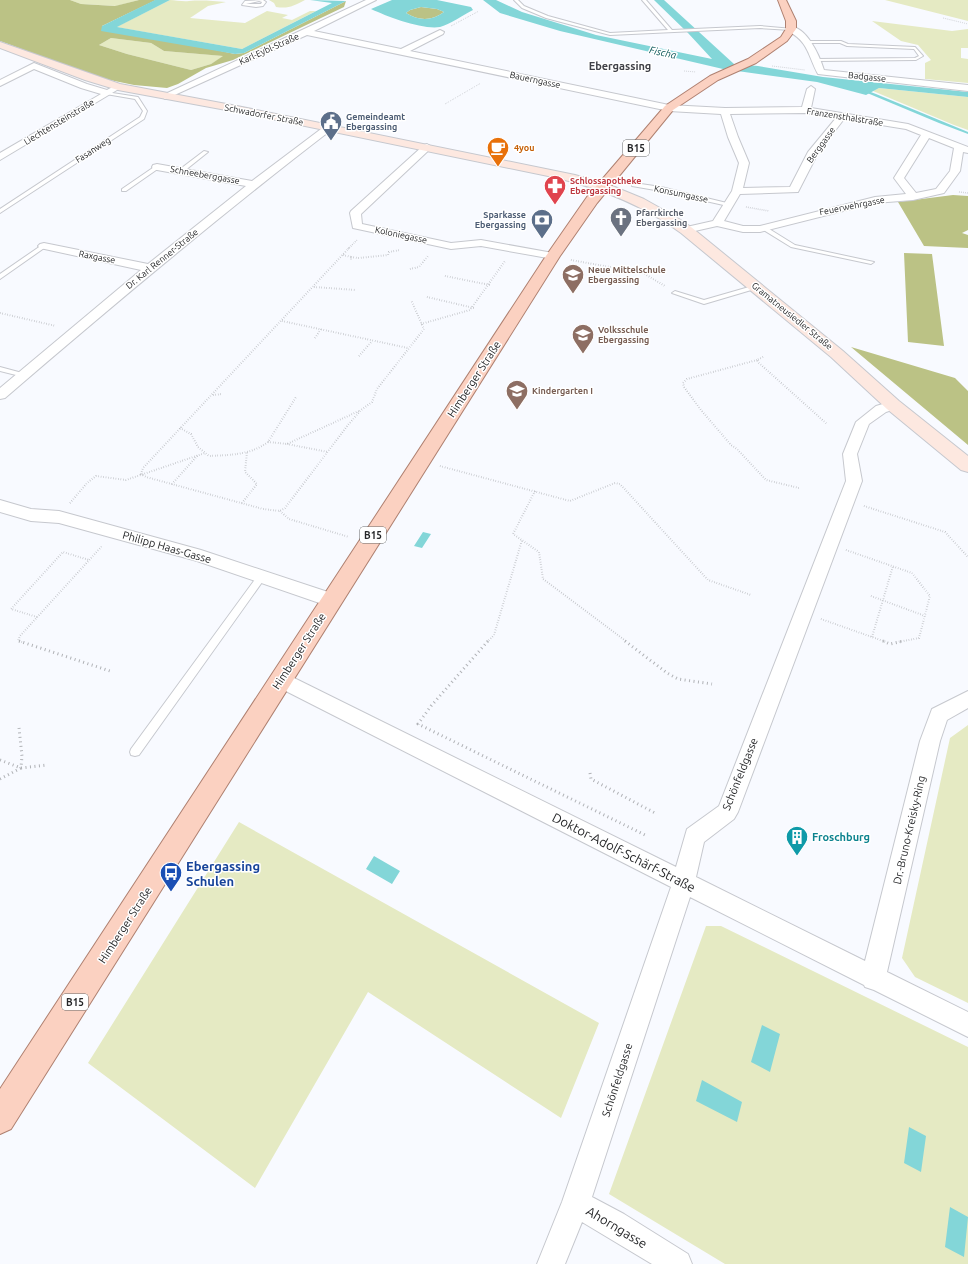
<svg xmlns="http://www.w3.org/2000/svg" width="968" height="1264" font-family="Ubuntu,sans-serif">
	<style>
		.green { fill: #e5eac3 }
		.forest { fill: #bbc285; fill-rule: evenodd }
		.water { fill: #83d6d8; fill-rule: evenodd }
		.lines { fill: none; stroke-linecap: round; stroke-linejoin: round }
		.stream { fill: #83d6d8; fill-rule: evenodd }
		.lane-casing { stroke: #c6c8ce; stroke-width: 2 }
		.street-casing { stroke: #c6c8ce; stroke-width: 2 }
		.secondary-casing { stroke: #c6c8ce; stroke-width: 2 }
		.primary-casing { stroke: #af8171; stroke-width: 2 }
		.path-far3 { stroke: #b0b2b6; stroke-width: 1; stroke-dasharray: 0.5 1.5; stroke-linecap: butt }
		.path-far2 { stroke: #b0b2b6; stroke-width: 1.5; stroke-dasharray: 0.5 1.5; stroke-linecap: butt }
		.path-far1 { stroke: #b0b2b6; stroke-width: 2; stroke-dasharray: 0.5 2; stroke-linecap: butt }
		.path { stroke: #b0b2b6; stroke-width: 3; stroke-dasharray: 1 3.5; stroke-linecap: butt }
		.lane { fill: #fff; fill-rule: evenodd }
		.street { fill: #fff; fill-rule: evenodd }
		.secondary { fill: #fde8e0; fill-rule: evenodd }
		.primary { fill: #fbd1c1; fill-rule: evenodd }
		.labels { text-anchor: middle; stroke-width: 3; stroke-linejoin: round; paint-order: stroke }
		.far-street-label { font-size: 9px; fill: #262729; stroke: #fff }
		.far-service-label { font-size: 9px; font-weight: bold; fill: #4e5e75; stroke: #fff; text-anchor: start }
		.far-food-label { font-size: 9px; font-weight: bold; fill: #c56008; stroke: #fff; text-anchor: start }
		.far-health-label { font-size: 9px; font-weight: bold; fill: #be3a42; stroke: #fff; text-anchor: start }
		.far-worship-label { font-size: 9px; font-weight: bold; fill: #5b616d; stroke: #fff; text-anchor: start }
		.far-education-label { font-size: 9px; font-weight: bold; fill: #785e54; stroke: #fff; text-anchor: start }
		.far-water-label { font-size: 10px; font-style: italic; fill: #0a5657; stroke: #fff }
		.shield { fill: #fff; stroke: #676869; stroke-width: 1 }
		.shield-label { font-size: 10px; font-weight: bold; fill: #262729 }
		.far-quarter-label { font-size: 11px; font-weight: bold; fill: #414248; stroke: #fff }
		.street-label { font-size: 11px; fill: #262729; stroke: #fff }
		.culture-label { font-size: 11px; font-weight: bold; fill: #0d838f; stroke: #fff; text-anchor: start }
		.near-street-label { font-size: 13px; fill: #262729; stroke: #fff }
		.near-transit-label { font-size: 13px; font-weight: bold; fill: #164399; stroke: #fff; text-anchor: start }
	</style>
	<rect width="100%" height="100%" fill="#f8faff"/>
	<path class="green" d="M70 0H139L116 6 81 4Z
		M170 0C176 0 183 2 189 1 202 0 213 1 226 2L208 6 190 18 245 23 267 11 288 15 282 18 292 20 310 11H316L242 49 116 27Z
		M269 0H305C293 6 289 9 276 7L274 3Z
		M885 0H968V21Z
		M872 21 952 31 968 29V48H961V58L968 59V83L925 79V63L931 60 918 45 901 41Z
		M111 38 151 43 164 51 224 56 211 64 191 70 127 54 99 45Z
		M879 88 968 97V130L954 125 873 91Z
		M968 725V1003L915 977 902 958 950 738Z
		M239 822 599 1023 561 1118 368 992 255 1188 88 1063Z
		M706 926H721L968 1047V1264H725L609 1194Z"/>
	<path class="forest" d="M0 0H70L81 4 115 6 139 0H156L102 26 235 54 244 53 346 1 344 7 233 60 206 68 178 84 167 88 134 85 100 78 0 41ZM111 38 151 43 164 51 223 56 211 64 191 70 127 54 99 45Z
		M421 7 437 9 444 12C432 21 419 21 406 13L410 10Z
		M953 195 968 196V230L962 233 968 235V248L924 246 898 202Z
		M904 253 932 254 944 346 908 342Z
		M851 347 955 378 968 391V445Z"/>
	<path class="water" d="M155 0H170L117 27 242 49 332 3 310 0 346 1 244 53 235 54 101 31 102 26Z
		M392 0H437L471 7 473 10C465 14 449 25 440 27 423 30 388 17 371 9ZM421 7 437 9 444 12C432 21 419 21 406 13L410 10Z
		M483 0H496L522 12 596 35 712 59 688 33 654 0H664L734 64 758 66 823 77 968 92V97L879 88 866 95 817 82 723 69 560 31 500 13Z
		M423 532 431 534 422 548 414 546Z
		M374 856 400 871 392 884 366 869Z
		M762 1025 780 1034 770 1072 751 1062Z
		M702 1080 742 1102 737 1122 696 1101Z
		M909 1127 926 1136 921 1172 904 1163Z
		M950 1207 968 1217 964 1257 945 1247Z"/>
	<g class="lines">
		<path class="stream" d="M860 88 876 94 968 132V134L939 123 860 90Z"/>
		<g class="lane-casing">
			<path id="lane" d="M263 0 266 2 263 6 256 7 242 5 245 1ZM259 1 262 2 261 4H246Z
				M514 0H518L524 6 548 16 610 33 668 30 642 0H646L672 30 760 26 793 29 791 30 760 28 610 35 546 18 522 8Z
				M808 41H841L848 44 915 47 923 56 916 60 817 61 816 59 915 58 919 56 914 49 847 46 840 43H807Z
				M106 92 138 97 147 111 144 119 0 213V209L140 117 143 111 135 99 106 94Z
				M204 151 208 152 183 172H179V170Z
				M157 165 160 167 159 168 126 191H122V189Z
				M634 183 661 187 731 204 728 206 661 191 632 186V184Z
				M762 227H766L795 245 874 262 871 264 791 247 762 229Z
				M42 245 47 246 0 279V274Z
				M756 285 759 287 758 288 704 304 672 293 675 291 704 300Z
				M0 367 26 374 27 375 24 377 0 371Z
				M262 573 265 574 266 576 265 578 139 755 135 756 131 755 130 752 131 749 259 574Z"/>
		</g>
		<g class="street-casing">
			<path id="street" d="M366 0H376L314 31 401 49 440 30 444 32 443 34 410 51 669 105 725 108 802 107 807 89 811 86 815 89 811 108 908 124 968 147V153L963 152 960 171 944 193 913 200 875 203 760 232H743L717 226 686 233 680 230 682 228 713 221 732 191 739 163 728 137 721 114 669 111 307 35 168 98 165 99 161 96ZM806 113 836 118 808 152 790 187 743 188 749 163 738 137 730 114ZM844 119 906 129 921 135 894 178 906 194 875 197 760 226H743L724 221 740 194 798 192 818 153ZM929 138 954 148 950 171 936 189 916 193 904 178Z
				M788 27C806 24 820 57 824 70L968 85V91L818 74C808 56 809 42 788 31Z
				M34 63 87 84 107 90 118 84 122 87 0 160V153L101 94 81 88 34 69 0 86V80Z
				M328 125 331 126 333 128 331 130C219 216 112 306 5 398L0 399V388L141 270 40 248 38 246 40 244 44 243 148 264 246 186 157 170 153 169 152 167 153 165 157 164 252 181 325 126Z
				M427 144 432 147 430 149 361 214 362 224 451 243 481 240 553 253 557 254 559 256 557 258 553 259 481 246 451 249 353 228 350 213 351 211 424 145Z
				M893 401 898 402 900 405 898 408 886 412 869 424 857 454 862 481 738 812 734 819 704 842 696 877 865 961 920 741 932 709 968 691V708L947 720 940 741 887 972 968 1012V1037L874 990 865 987 864 985 690 897 592 1197 624 1214 688 1254 692 1264H652L582 1222 565 1264H537L562 1202 671 887 274 685 272 680 274 675 281 672 288 675 676 867 687 829 719 806 846 481 843 454 856 422 876 406Z
				M0 500 31 509 59 511 201 550 337 595 340 600 337 605 331 607 197 561 59 523 31 521 0 512Z"/>
		</g>
		<g class="secondary-casing">
			<path id="secondary" d="M0 42 120 84 237 106 575 175 610 185 644 199 676 217 691 227 843 351 899 401 968 456V472L961 470 887 409 831 357 681 233C642 204 599 188 553 177L237 112 118 90 85 80 0 48Z"/>
		</g>
		<g class="primary-casing">
			<path id="primary" d="M778 0H786L796 21V29L787 41 756 63 718 80 673 110 597 203 560 256 11 1129 0 1134V1089L546 256 587 197 665 106 710 76 748 59 781 37 786 29V21Z"/>
		</g>
		<path class="path-far3" d="M943 18 968 24
			M451 26 479 11
			M772 66 805 70
			M684 71 696 72
			M445 104 481 83"/>
		<path class="path-far2" d="M959 192 968 193
			M746 207 769 211
			M348 249 357 240"/>
		<path class="path-far1" d="M349 248 143 468 141 474 146 477 263 509 280 511 285 508 348 425 361 410 372 402 377 389 424 329 411 300
			M343 255 351 257V261
			M351 257 358 258 388 255 389 252 400 250
			M571 260 643 273 665 286
			M410 269 419 267 428 256
			M445 276 490 285
			M314 287 356 290
			M427 297 474 308
			M0 313 56 326
			M282 321 408 348
			M421 324 470 310 505 261
			M315 338 321 329
			M359 356 372 341
			M763 357 757 360 759 363 827 424
			M757 360 687 379 683 383 684 387 701 410 731 445 737 449 766 480 799 488
			M213 395 222 394
			M180 428 191 434 198 447 209 456C230 455 251 455 268 442L296 397
			M268 442 287 444 359 411
			M287 444 328 452
			M440 466 570 501 615 483 620 484 708 580 751 595
			M172 484 198 455
			M535 491 513 534 539 552 543 579 627 642
			M70 503 87 483 96 476 126 480 205 453
			M242 503 257 484 245 472 247 452
			M864 506 945 532 968 557
			M280 511 289 519 349 537
			M846 550 912 573 930 596 919 638 898 642
			M871 596 925 616
			M37 617 11 609 63 552 89 560
			M821 619 886 642
			M872 637 893 566
			M22 642 18 641 20 636 102 546
			M487 642 494 635 522 540"/>
		<path class="path" d="M19 641 113 672
			M488 641 431 706 418 724 645 835
			M625 641 667 673 678 679 712 684
			M883 641 890 644 903 641
			M0 760 21 768 47 765
			M590 773 591 779 655 813
			M0 779 21 768 22 756 19 728"/>
		<use href="#lane" class="lane"/>
		<use href="#street" class="street"/>
		<use href="#secondary" class="secondary"/>
		<use href="#primary" class="primary"/>
	</g>
	<defs>
		<g id="civic-pin" transform="scale(1.15)"><path d="M0 17L-7.5 6A9.5 9.5 0 1 1 7.5 6Z" fill="#5c6f8a" stroke="#fff"/><path d="M-.6-6.5H3V-4.5H.6V-3L4-1V1h2V6H-6V1h2V-1L-.6-3ZM-1.2 2.5V6h2.4V2.5Z" fill="#fff"/></g>
		<g id="cafe-pin" transform="scale(1.15)"><path d="M0 17L-7.5 6A9.5 9.5 0 1 1 7.5 6Z" fill="#e8710a" stroke="#fff"/><path d="M-5.5-4.5H6V0H3Q3 3.5 0 3.5H-2.5Q-5.5 3.5-5.5 0ZM3-3.2v2h1.7v-2ZM-6 4.5H4V6H-6Z" fill="#fff"/></g>
		<g id="pharmacy-pin" transform="scale(1.15)"><path d="M0 17L-7.5 6A9.5 9.5 0 1 1 7.5 6Z" fill="#e0444e" stroke="#fff"/><path d="M-2-6h4v4h4v4h-4v4h-4v-4h-4v-4h4Z" fill="#fff"/></g>
		<g id="church-pin" transform="scale(1.15)"><path d="M0 17L-7.5 6A9.5 9.5 0 1 1 7.5 6Z" fill="#6b7280" stroke="#fff"/><path d="M-1.2-6h2.4v3.5h3.3v2.4h-3.3V6h-2.4V-.1h-3.3v-2.4h3.3Z" fill="#fff"/></g>
		<g id="bank-pin" transform="scale(1.15)"><path d="M0 17L-7.5 6A9.5 9.5 0 1 1 7.5 6Z" fill="#5c6f8a" stroke="#fff"/><path d="M-6-4H6V4H-6ZM0-2.3a2.3 2.3 0 1 0 0 4.6a2.3 2.3 0 1 0 0-4.6Z" fill="#fff"/></g>
		<g id="school-pin" transform="scale(1.15)"><path d="M0 17L-7.5 6A9.5 9.5 0 1 1 7.5 6Z" fill="#8d6e63" stroke="#fff"/><path d="M0-5L7-2L0 1L-7-2ZM-4 1L0 2.5L4 1V4Q0 6-4 4Z" fill="#fff"/></g>
		<g id="building-pin" transform="scale(1.15)"><path d="M0 17L-7.5 6A9.5 9.5 0 1 1 7.5 6Z" fill="#0f9aa8" stroke="#fff"/><path d="M-4-6H4V6H1V3H-1V6H-4ZM-2.5-4.3h1.7v1.8h-1.7ZM.8-4.3h1.7v1.8H.8ZM-2.5-1h1.7V.8h-1.7ZM.8-1h1.7V.8H.8Z" fill="#fff"/></g>
		<g id="bus-pin" transform="scale(1.15)"><path d="M0 17L-7.5 6A9.5 9.5 0 1 1 7.5 6Z" fill="#1a4fb4" stroke="#fff"/><path d="M-5-6H5V4H4V6H2V4H-2V6H-4V4H-5ZM-3.5-4V0h7V-4ZM-3.5 1.2v1.5H-2V1.2ZM2 1.2v1.5H3.5V1.2Z" fill="#fff"/></g>
	</defs>
	<g fill-rule="evenodd">
		<use href="#civic-pin" x="331" y="122"/>
		<use href="#cafe-pin" x="498" y="148"/>
		<use href="#pharmacy-pin" x="555" y="186"/>
		<use href="#church-pin" x="621" y="218"/>
		<use href="#bank-pin" x="542" y="220"/>
		<use href="#school-pin" x="573" y="275"/>
		<use href="#school-pin" x="583" y="335"/>
		<use href="#school-pin" x="517" y="391"/>
		<use href="#building-pin" x="797" y="837"/>
		<use href="#bus-pin" x="171" y="873"/>
	</g>
	<g class="labels">
		<g class="far-street-label">
			<text transform="translate(269 49) rotate(-24)" y="3">Karl-Eybl-Straße</text>
			<text transform="translate(867 77) rotate(6)" y="3">Badgasse</text>
			<text transform="translate(535 80) rotate(12)" y="3">Bauerngasse</text>
			<text transform="translate(264 115) rotate(11)" y="3">Schwadorfer Straße</text>
			<text transform="translate(845 117) rotate(9)" y="3">Franzensthalstraße</text>
			<text transform="translate(59 122) rotate(-31)" y="3">Liechtensteinstraße</text>
			<text transform="translate(821 145) rotate(-54)" y="3">Berggasse</text>
			<text transform="translate(93 150) rotate(-33)" y="3">Fasanweg</text>
			<text transform="translate(205 175) rotate(10)" y="3">Schneeberggasse</text>
			<text transform="translate(681 194) rotate(12)" y="3">Konsumgasse</text>
			<text transform="translate(852 206) rotate(-11)" y="3">Feuerwehrgasse</text>
			<text transform="translate(401 235) rotate(12)" y="3">Koloniegasse</text>
			<text transform="translate(97 257) rotate(11)" y="3">Raxgasse</text>
			<text transform="translate(162 259) rotate(-39)" y="3">Dr. Karl Renner-Straße</text>
			<text transform="translate(792 316) rotate(39)" y="3">Gramatneusiedler Straße</text>
		</g>
		<g class="far-service-label">
			<text x="346" y="120">Gemeindeamt<tspan x="346" dy="10">Ebergassing</tspan></text>
			<text x="526" y="218" text-anchor="end">Sparkasse<tspan x="526" dy="10">Ebergassing</tspan></text>
		</g>
		<g class="far-food-label">
			<text x="514" y="151">4you</text>
		</g>
		<g class="far-health-label">
			<text x="570" y="184">Schlossapotheke<tspan x="570" dy="10">Ebergassing</tspan></text>
		</g>
		<g class="far-worship-label">
			<text x="636" y="216">Pfarrkirche<tspan x="636" dy="10">Ebergassing</tspan></text>
		</g>
		<g class="far-education-label">
			<text x="588" y="273">Neue Mittelschule<tspan x="588" dy="10">Ebergassing</tspan></text>
			<text x="598" y="333">Volksschule<tspan x="598" dy="10">Ebergassing</tspan></text>
			<text x="532" y="394">Kindergarten I</text>
		</g>
		<g class="far-water-label">
			<text transform="translate(663 52) rotate(12)" y="4">Fischa</text>
		</g>
		<g class="shield">
			<rect x="623" y="140" width="26" height="16" rx="3"/>
			<rect x="360" y="527" width="26" height="16" rx="3"/>
			<rect x="62" y="994" width="26" height="16" rx="3"/>
		</g>
		<g class="shield-label">
			<text x="636" y="152">B15</text>
			<text x="373" y="539">B15</text>
			<text x="75" y="1006">B15</text>
		</g>
		<g class="far-quarter-label">
			<text x="620" y="70">Ebergassing</text>
		</g>
		<g class="street-label">
			<text transform="translate(474 379) rotate(-57)" y="4">Himberger Straße</text>
			<text transform="translate(167 547) rotate(16)" y="4">Philipp Haas-Gasse</text>
			<text transform="translate(299 651) rotate(-57)" y="4">Himberger Straße</text>
			<text transform="translate(740 774) rotate(-68)" y="4">Schönfeldgasse</text>
			<text transform="translate(909 830) rotate(-77)" y="4">Dr.-Bruno-Kreisky-Ring</text>
			<text transform="translate(125 925) rotate(-57)" y="4">Himberger Straße</text>
			<text transform="translate(617 1080) rotate(-72)" y="4">Schönfeldgasse</text>
		</g>
		<g class="culture-label">
			<text x="812" y="841">Froschburg</text>
		</g>
		<g class="near-street-label">
			<text transform="translate(624 852) rotate(27)" y="5">Doktor-Adolf-Schärf-Straße</text>
			<text transform="translate(617 1227) rotate(31)" y="5">Ahorngasse</text>
		</g>
		<g class="near-transit-label">
			<text x="186" y="871">Ebergassing<tspan x="186" dy="15">Schulen</tspan></text>
		</g>
	</g>
</svg>
